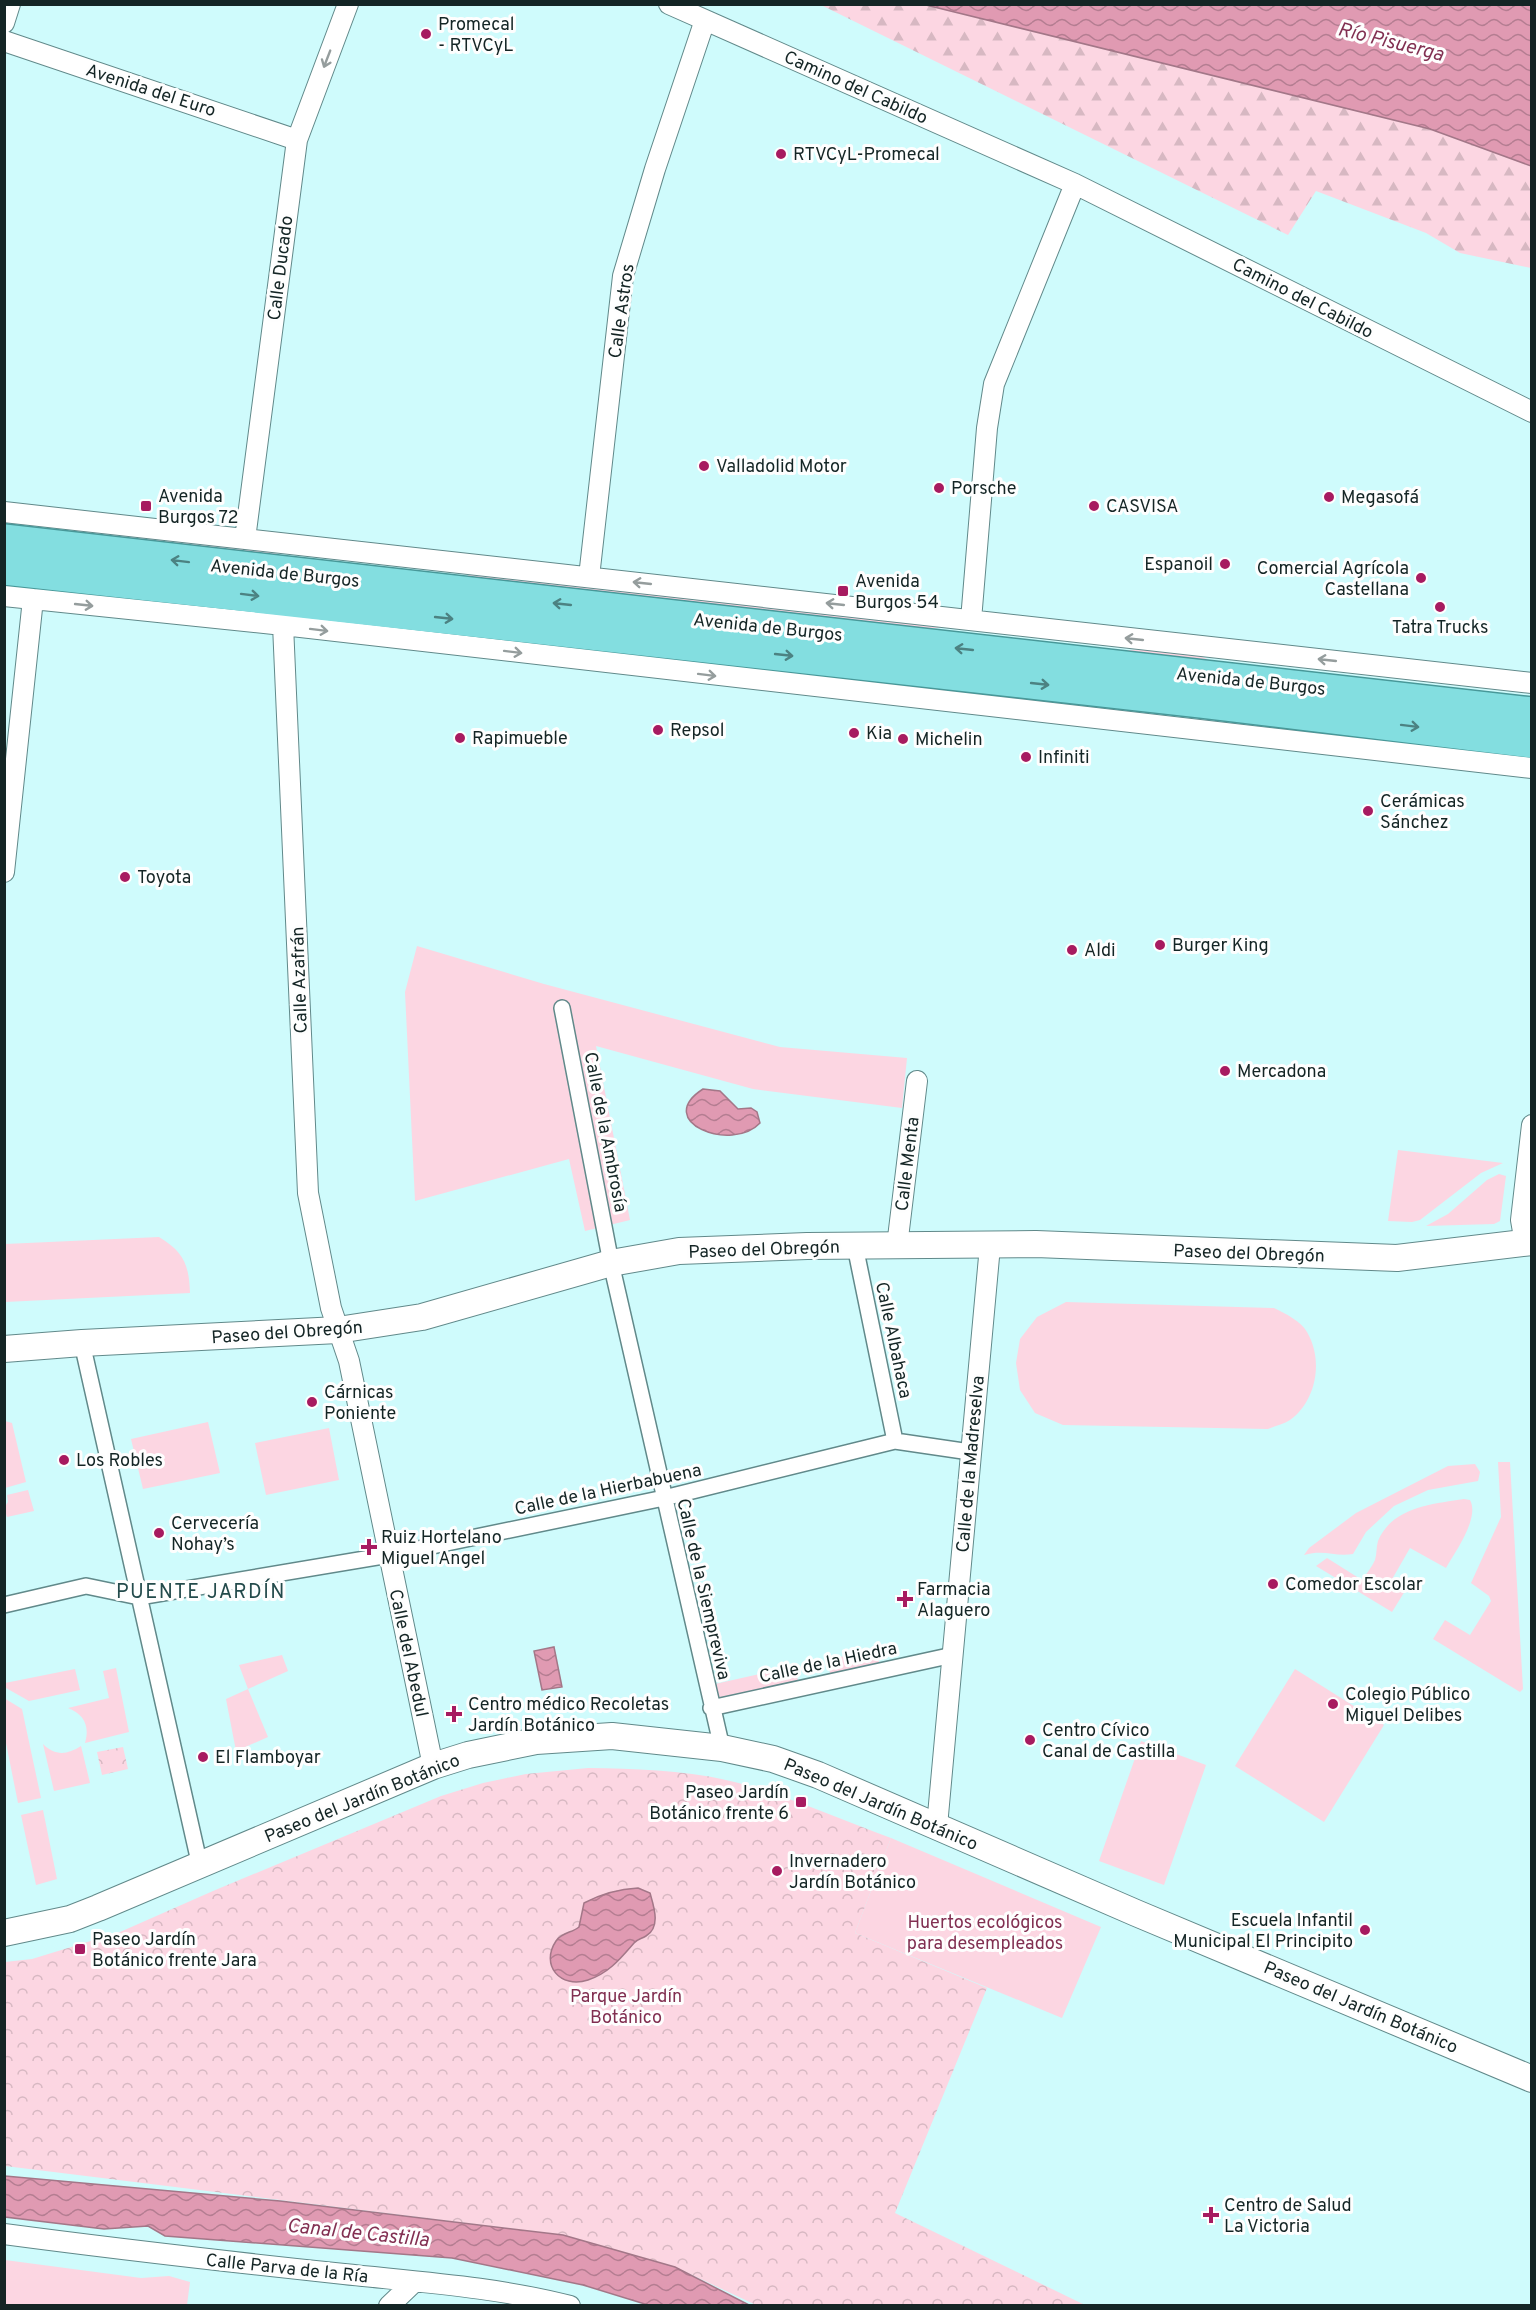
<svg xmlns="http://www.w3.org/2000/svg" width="1536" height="2310" font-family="Overpass,sans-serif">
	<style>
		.green { fill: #fcd6e2 }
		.forest { fill: url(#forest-firs) }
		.park { fill: url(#park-crowns) }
		.water { fill: url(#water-waves); stroke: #a37788; stroke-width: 1.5 }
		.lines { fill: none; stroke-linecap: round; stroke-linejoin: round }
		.pedestrian-casing { stroke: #61898a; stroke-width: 18 }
		.minor-casing { stroke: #61898a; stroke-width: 22 }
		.tertiary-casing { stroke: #61898a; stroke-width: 28 }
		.trunk-casing { stroke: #489899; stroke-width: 36 }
		.pedestrian { stroke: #fff; stroke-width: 15 }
		.minor { stroke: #fff; stroke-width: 20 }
		.tertiary { stroke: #fff; stroke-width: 26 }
		.trunk { stroke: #83dee0; stroke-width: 33 }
		.oneway { stroke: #959d9d }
		.oneway2 { stroke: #4c8282 }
		.poi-dot { fill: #a71b60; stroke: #fefefe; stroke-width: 2 }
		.labels { text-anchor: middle; stroke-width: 6; stroke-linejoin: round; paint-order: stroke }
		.poi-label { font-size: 18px; fill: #142525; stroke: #fefefe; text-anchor: start }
		.street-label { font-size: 18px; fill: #142525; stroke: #fefefe }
		.park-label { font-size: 18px; fill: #812f51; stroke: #fefefe }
		.water-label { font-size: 20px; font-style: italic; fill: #823052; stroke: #fefefe }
		.neighbourhood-label { font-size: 20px; letter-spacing: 1.5px; fill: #234b4c; stroke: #fefefe }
	</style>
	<defs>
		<pattern id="forest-firs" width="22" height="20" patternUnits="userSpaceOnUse" patternTransform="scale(1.5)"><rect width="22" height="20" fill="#fcd6e2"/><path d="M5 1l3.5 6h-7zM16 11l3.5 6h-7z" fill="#d7b8c2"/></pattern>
		<pattern id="park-crowns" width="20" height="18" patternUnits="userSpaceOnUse" patternTransform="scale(1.5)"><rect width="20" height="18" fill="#fcd6e2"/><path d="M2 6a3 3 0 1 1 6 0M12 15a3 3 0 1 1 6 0" fill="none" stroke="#d7b8c2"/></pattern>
		<pattern id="water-waves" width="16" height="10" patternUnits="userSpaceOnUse" patternTransform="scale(1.5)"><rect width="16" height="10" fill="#e09ab2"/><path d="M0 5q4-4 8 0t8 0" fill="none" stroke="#b47d91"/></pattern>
	</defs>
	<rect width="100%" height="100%" fill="#cffbfc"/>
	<path class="green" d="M91 530 257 548 329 568 32 533Z
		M469 573 953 627 902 630 486 584 468 576Z
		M1143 649 1197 655 1223 665 1103 652Z
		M417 946 544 984 780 1047 907 1058 902 1108 753 1089 596 1046 630 1220 585 1231 569 1159 415 1201 405 992Z
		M1398 1150 1503 1163 1481 1173 1420 1220 1412 1222 1388 1221Z
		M1499 1174 1506 1176 1500 1221 1494 1224 1426 1226 1448 1214 1487 1180Z
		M159 1237C184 1252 189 1265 190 1293L5 1302V1244Z
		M1066 1302 1274 1308C1286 1314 1301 1321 1307 1332 1324 1361 1316 1401 1290 1420 1284 1424 1275 1426 1268 1429L1063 1425 1035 1413 1020 1390 1016 1363 1020 1339 1037 1317Z
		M5 1421 12 1423 26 1482 5 1488Z
		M208 1422 220 1473 143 1489 131 1439Z
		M329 1428 339 1480 266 1495 255 1443Z
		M1498 1462H1510L1523 1689 1520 1692 1433 1639 1445 1620 1470 1635 1491 1601 1489 1596 1471 1583 1501 1517Z
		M1475 1464 1480 1472 1478 1481 1428 1490 1394 1506 1366 1532 1353 1554C1334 1557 1325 1549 1304 1555L1309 1548 1356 1513 1448 1466Z
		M28 1490 34 1511 7 1517 4 1508 8 1502 7 1495Z
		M1464 1499 1470 1500C1480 1518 1455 1552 1446 1568L1410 1548 1391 1581 1405 1591 1392 1612 1316 1566 1327 1558 1362 1580C1366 1574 1372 1567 1375 1560 1377 1554 1376 1547 1378 1541 1392 1507 1432 1504 1464 1499Z
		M876 1649 882 1675 833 1686 827 1660Z
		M282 1655 288 1671 248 1689 268 1737 236 1751 226 1699 248 1689 239 1665Z
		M795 1666 800 1691 720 1708 715 1684Z
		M116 1668 129 1732 85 1743C90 1726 84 1714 68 1708L109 1698 103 1671Z
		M75 1669 80 1690 29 1701 6 1688 5 1683Z
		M1295 1669 1384 1725 1324 1822 1235 1766Z
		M4 1698 22 1709 41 1798 18 1803 5 1738Z
		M1141 1741 1206 1765 1164 1885 1099 1861Z
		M43 1744C55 1756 67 1755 81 1746L90 1783 54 1791Z
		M43 1810 57 1879 36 1885 21 1815Z
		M891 1838 1101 1927 1062 2018 855 1933Z
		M5 2260 141 2278 169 2276 190 2282 187 2305H5Z"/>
	<path class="forest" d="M821 5H926L1430 129 1531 166V268L1460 253 1426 233 1316 191 1288 235Z"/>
	<path class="park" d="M123 1747 128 1769 102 1775 97 1752Z
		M588 1768C643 1769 699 1770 752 1787 799 1801 845 1821 891 1838L855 1933 987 1988 895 2213 1085 2305H756L675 2267 563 2235 5 2166V1962L32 1959 120 1932 213 1891 441 1796 483 1783 526 1774Z"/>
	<path class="water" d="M926 5H1531V166L1430 129Z
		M703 1089 720 1091 738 1109 751 1108 757 1112 760 1123C732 1153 652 1122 703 1089Z
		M554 1647 562 1687 542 1690 534 1651Z
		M638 1888 650 1893C654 1907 661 1927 646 1936 641 1939 637 1939 634 1943 620 1959 609 1973 588 1980 560 1989 540 1965 556 1941 562 1932 572 1933 579 1927L584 1903C601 1894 618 1889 638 1888Z
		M5 2176 280 2201 563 2235 675 2267 749 2305H648L583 2285 452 2258 165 2236 148 2226 104 2229 5 2217Z"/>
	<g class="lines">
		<g class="pedestrian-casing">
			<path id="pedestrian" d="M562 1008 611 1263 722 1748
				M855 1246 895 1441
				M82 1343 200 1866
				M4 1605 86 1586 139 1597 389 1555 664 1498 895 1441 970 1452
				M711 1708 953 1655"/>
		</g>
		<g class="minor-casing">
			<path id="minor" d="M669 4 1075 184 1532 412
				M4 23 10 4
				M4 41 297 140
				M4 512 1532 683
				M245 539 297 140 348 4
				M589 577 623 276 655 169 705 20
				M4 596 283 625 1532 768
				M971 620 987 428 994 384 1075 184
				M283 625 308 1193 331 1308 349 1361 433 1766
				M4 872 33 599
				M1525 1243 1521 1220 1532 1125
				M897 1246 917 1081
				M937 1826 990 1246
				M4 2234C117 2249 231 2262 344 2274 418 2282 497 2287 570 2306
				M389 2306 414 2282"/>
		</g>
		<g class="tertiary-casing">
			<path id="tertiary" d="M4 1349 82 1343 338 1330 422 1317 611 1263 679 1251 807 1246 1036 1244 1397 1258 1532 1242
				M4 1933 70 1919 98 1908 433 1766 468 1755 536 1741 612 1736 722 1748 773 1759 818 1775 1136 1913 1532 2079"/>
		</g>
		<g class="trunk-casing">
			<path id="trunk" d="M4 541 1532 714
				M4 568 1201 701 1532 741"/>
		</g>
		<use href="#pedestrian" class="pedestrian"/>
		<use href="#minor" class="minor"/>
		<use href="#tertiary" class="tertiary"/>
		<use href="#trunk" class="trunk"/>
	</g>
	<defs><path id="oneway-shaft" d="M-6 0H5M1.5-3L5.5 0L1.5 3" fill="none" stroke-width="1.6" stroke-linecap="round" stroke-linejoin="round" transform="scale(1.5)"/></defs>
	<g class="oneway">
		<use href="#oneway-shaft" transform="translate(327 59) rotate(111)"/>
		<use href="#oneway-shaft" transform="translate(642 583) rotate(-174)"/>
		<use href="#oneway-shaft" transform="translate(835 604) rotate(-174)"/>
		<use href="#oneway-shaft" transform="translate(84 605) rotate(6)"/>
		<use href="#oneway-shaft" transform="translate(319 630) rotate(7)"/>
		<use href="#oneway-shaft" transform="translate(1134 639) rotate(-174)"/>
		<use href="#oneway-shaft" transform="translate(513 652) rotate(7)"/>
		<use href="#oneway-shaft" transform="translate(1327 660) rotate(-174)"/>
		<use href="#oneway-shaft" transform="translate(707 675) rotate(7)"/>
	</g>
	<g class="oneway2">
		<use href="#oneway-shaft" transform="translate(180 561) rotate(-173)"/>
		<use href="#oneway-shaft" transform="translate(250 595) rotate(7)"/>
		<use href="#oneway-shaft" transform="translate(562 604) rotate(-174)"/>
		<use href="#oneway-shaft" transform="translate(444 618) rotate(6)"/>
		<use href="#oneway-shaft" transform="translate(964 649) rotate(-174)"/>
		<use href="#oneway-shaft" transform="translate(784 655) rotate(6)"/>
		<use href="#oneway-shaft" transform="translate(1040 684) rotate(6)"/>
		<use href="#oneway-shaft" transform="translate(1410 726) rotate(7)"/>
	</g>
	<g class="poi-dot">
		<circle cx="426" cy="34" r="6"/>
		<circle cx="781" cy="154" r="6"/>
		<circle cx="704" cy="466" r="6"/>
		<circle cx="939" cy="488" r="6"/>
		<circle cx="1329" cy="497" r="6"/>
		<rect x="140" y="500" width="12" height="12" rx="3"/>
		<circle cx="1094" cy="506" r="6"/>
		<circle cx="1225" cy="564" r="6"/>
		<circle cx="1421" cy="578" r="6"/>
		<rect x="837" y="585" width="12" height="12" rx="3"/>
		<circle cx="1440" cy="607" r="6"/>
		<circle cx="658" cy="730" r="6"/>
		<circle cx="854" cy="733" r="6"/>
		<circle cx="460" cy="738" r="6"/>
		<circle cx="903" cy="739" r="6"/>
		<circle cx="1026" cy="757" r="6"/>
		<circle cx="1368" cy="811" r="6"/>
		<circle cx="125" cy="877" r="6"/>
		<circle cx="1160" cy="945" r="6"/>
		<circle cx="1072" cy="950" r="6"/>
		<circle cx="1225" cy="1071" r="6"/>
		<circle cx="312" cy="1402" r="6"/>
		<circle cx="64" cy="1460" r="6"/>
		<circle cx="159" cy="1533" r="6"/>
		<path d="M366 1538h6v6h6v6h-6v6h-6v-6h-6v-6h6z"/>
		<circle cx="1273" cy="1584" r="6"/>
		<path d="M902 1590h6v6h6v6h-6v6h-6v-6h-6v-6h6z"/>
		<circle cx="1333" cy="1704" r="6"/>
		<path d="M451 1705h6v6h6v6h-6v6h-6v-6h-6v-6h6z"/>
		<circle cx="1030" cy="1740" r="6"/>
		<circle cx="203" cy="1757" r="6"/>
		<rect x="795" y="1796" width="12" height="12" rx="3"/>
		<circle cx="777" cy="1871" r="6"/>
		<circle cx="1365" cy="1930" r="6"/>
		<rect x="74" y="1943" width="12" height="12" rx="3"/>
		<path d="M1208 2206h6v6h6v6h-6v6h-6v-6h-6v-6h6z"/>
	</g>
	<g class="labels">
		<g class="poi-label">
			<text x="438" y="30">Promecal<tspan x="438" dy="21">- RTVCyL</tspan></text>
			<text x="793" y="160">RTVCyL-Promecal</text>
			<text x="716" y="472">Valladolid Motor</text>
			<text x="951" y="494">Porsche</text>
			<text x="158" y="502">Avenida<tspan x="158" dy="21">Burgos 72</tspan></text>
			<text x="1341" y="503">Megasofá</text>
			<text x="1106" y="512">CASVISA</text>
			<text x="1213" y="570" text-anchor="end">Espanoil</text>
			<text x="1409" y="574" text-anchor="end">Comercial Agrícola<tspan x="1409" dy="21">Castellana</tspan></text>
			<text x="855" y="587">Avenida<tspan x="855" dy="21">Burgos 54</tspan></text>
			<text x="1440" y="633" text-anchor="middle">Tatra Trucks</text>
			<text x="670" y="736">Repsol</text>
			<text x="866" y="739">Kia</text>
			<text x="472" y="744">Rapimueble</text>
			<text x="915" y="745">Michelin</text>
			<text x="1038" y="763">Infiniti</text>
			<text x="1380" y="807">Cerámicas<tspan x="1380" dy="21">Sánchez</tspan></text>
			<text x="137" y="883">Toyota</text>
			<text x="1172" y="951">Burger King</text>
			<text x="1084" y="956">Aldi</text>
			<text x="1237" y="1077">Mercadona</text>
			<text x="324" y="1398">Cárnicas<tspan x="324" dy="21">Poniente</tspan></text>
			<text x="76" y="1466">Los Robles</text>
			<text x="171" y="1529">Cervecería<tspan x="171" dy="21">Nohay’s</tspan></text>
			<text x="381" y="1543">Ruiz Hortelano<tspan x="381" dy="21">Miguel Angel</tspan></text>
			<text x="1285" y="1590">Comedor Escolar</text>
			<text x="917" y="1595">Farmacia<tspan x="917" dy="21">Alaguero</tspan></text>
			<text x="1345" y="1700">Colegio Público<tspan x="1345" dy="21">Miguel Delibes</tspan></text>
			<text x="468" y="1710">Centro médico Recoletas<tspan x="468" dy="21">Jardín Botánico</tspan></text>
			<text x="1042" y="1736">Centro Cívico<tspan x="1042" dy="21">Canal de Castilla</tspan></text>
			<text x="215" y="1763">El Flamboyar</text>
			<text x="789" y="1798" text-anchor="end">Paseo Jardín<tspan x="789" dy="21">Botánico frente 6</tspan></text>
			<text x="789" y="1867">Invernadero<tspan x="789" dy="21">Jardín Botánico</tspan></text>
			<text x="1353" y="1926" text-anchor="end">Escuela Infantil<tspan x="1353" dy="21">Municipal El Principito</tspan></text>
			<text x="92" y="1945">Paseo Jardín<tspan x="92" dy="21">Botánico frente Jara</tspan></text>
			<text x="1224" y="2211">Centro de Salud<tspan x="1224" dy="21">La Victoria</tspan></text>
		</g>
		<g class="street-label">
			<text transform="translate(856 87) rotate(24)" y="6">Camino del Cabildo</text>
			<text transform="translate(151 90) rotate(18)" y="6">Avenida del Euro</text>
			<text transform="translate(280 268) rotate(-83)" y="6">Calle Ducado</text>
			<text transform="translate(1303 298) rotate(27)" y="6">Camino del Cabildo</text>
			<text transform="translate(621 311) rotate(-82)" y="6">Calle Astros</text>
			<text transform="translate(285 573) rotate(6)" y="6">Avenida de Burgos</text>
			<text transform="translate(768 627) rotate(6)" y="6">Avenida de Burgos</text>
			<text transform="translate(1251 681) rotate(6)" y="6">Avenida de Burgos</text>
			<text transform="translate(299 980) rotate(-92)" y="6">Calle Azafrán</text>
			<text transform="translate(606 1132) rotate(79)" y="6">Calle de la Ambrosía</text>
			<text transform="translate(907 1164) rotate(-83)" y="6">Calle Menta</text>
			<text transform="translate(764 1249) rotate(-2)" y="6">Paseo del Obregón</text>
			<text transform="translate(1249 1253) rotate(2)" y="6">Paseo del Obregón</text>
			<text transform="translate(287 1332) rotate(-4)" y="6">Paseo del Obregón</text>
			<text transform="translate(894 1340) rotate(78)" y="6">Calle Albahaca</text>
			<text transform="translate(970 1464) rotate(-85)" y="6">Calle de la Madreselva</text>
			<text transform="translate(608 1489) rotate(-12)" y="6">Calle de la Hierbabuena</text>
			<text transform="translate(704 1589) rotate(77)" y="6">Calle de la Siempreviva</text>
			<text transform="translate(409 1653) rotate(78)" y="6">Calle del Abedul</text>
			<text transform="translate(828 1662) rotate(-12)" y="6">Calle de la Hiedra</text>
			<text transform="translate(362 1798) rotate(-22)" y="6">Paseo del Jardín Botánico</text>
			<text transform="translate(881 1804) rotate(23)" y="6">Paseo del Jardín Botánico</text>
			<text transform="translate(1361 2007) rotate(23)" y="6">Paseo del Jardín Botánico</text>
			<text transform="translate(287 2268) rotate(6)" y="6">Calle Parva de la Ría</text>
		</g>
		<g class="park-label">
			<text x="985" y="1928">Huertos ecológicos<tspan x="985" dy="21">para desempleados</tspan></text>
			<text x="626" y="2002">Parque Jardín<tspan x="626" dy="21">Botánico</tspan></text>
		</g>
		<g class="water-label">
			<text transform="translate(1391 41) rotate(14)" y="7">Río Pisuerga</text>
			<text transform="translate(358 2232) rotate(6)" y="7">Canal de Castilla</text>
		</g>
		<g class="neighbourhood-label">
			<text x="201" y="1598">PUENTE JARDÍN</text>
		</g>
	</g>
	<rect width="1536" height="2310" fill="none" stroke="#142525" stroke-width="12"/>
</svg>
